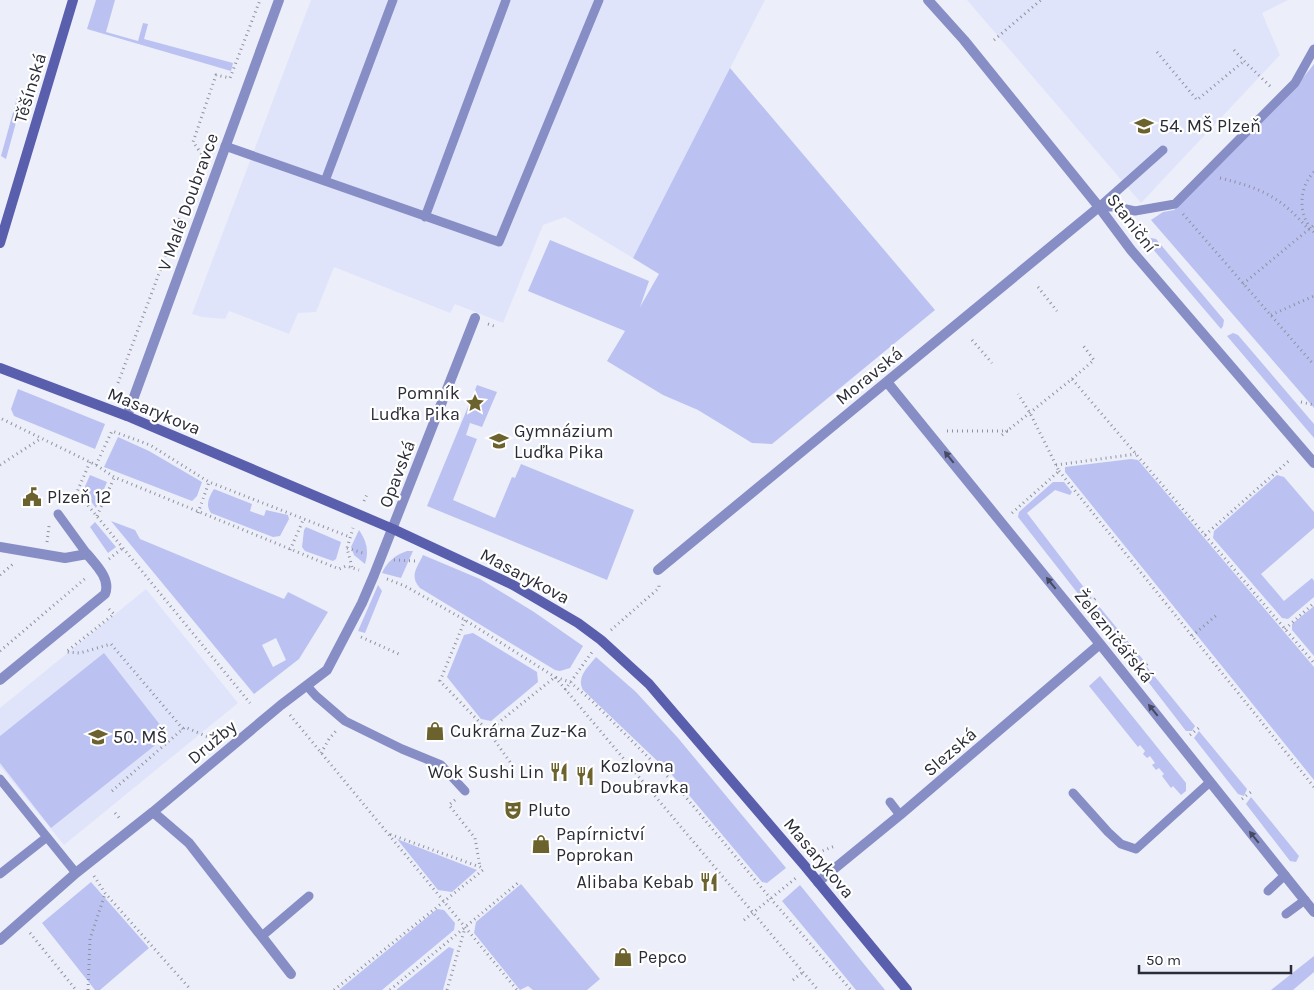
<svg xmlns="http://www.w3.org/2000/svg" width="1314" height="990" font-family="Karla,sans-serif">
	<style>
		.built { fill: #e0e4fa }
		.green { fill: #bbc2f1; fill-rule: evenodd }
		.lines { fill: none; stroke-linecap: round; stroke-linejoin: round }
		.path { stroke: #90929d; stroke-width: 3; stroke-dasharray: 1 4; stroke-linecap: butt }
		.lane { stroke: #878ec5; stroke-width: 9 }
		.street { stroke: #878ec5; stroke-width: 10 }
		.secondary { stroke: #595ead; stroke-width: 10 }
		.oneway { fill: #464962 }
		.labels { text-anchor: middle; stroke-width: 4.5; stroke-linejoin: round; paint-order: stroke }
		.street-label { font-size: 18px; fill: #2a2c37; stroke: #fff }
		.poi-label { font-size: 18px; fill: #2a2c37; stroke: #fff; text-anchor: start }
	</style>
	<rect width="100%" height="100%" fill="#eceefa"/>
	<path class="built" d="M311 0H765L633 258 565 217 543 225 503 323 455 304 450 313 334 267 316 312 298 313 289 334 229 311 225 319 202 317 192 314Z
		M967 0H1288L1262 13 1280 55 1141 203Z
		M146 589 238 703 64 845 0 766V708Z"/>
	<path class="green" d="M96 0H115L106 32 138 41 143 23 148 24 144 39 233 63 231 71 87 29Z
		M1314 64V408L1151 220 1163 212 1174 210 1294 89Z
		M730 68 935 310 772 444 752 443 698 410 663 395 607 361 625 331 528 291 550 240 649 281 640 307 659 274 633 258Z
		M23 97 6 159 1 156 17 98Z
		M1151 238 1156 239 1224 320 1223 326 1221 329 1146 241Z
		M1233 333 1238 335 1314 424V438L1227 336Z
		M477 385 497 392 482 427 470 423 466 435 477 439 453 500 495 518 512 477 515 478 521 464 634 510 607 580 427 506Z
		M18 389 105 424 95 449 14 416 11 409Z
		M118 437 149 451 202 482 197 496 192 501 104 467Z
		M1131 459 1138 460 1314 667V780L1065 472V467Z
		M90 475 107 482 96 508 83 491Z
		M1277 475 1284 477 1314 512V528L1261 574 1284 601 1312 578 1314 581V597L1288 619 1282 618 1213 538 1214 531Z
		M1053 482H1064L1072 492 1070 495 1055 490 1027 513 1092 598 1087 601 1083 600 1018 517 1019 512Z
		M214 489 252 504 250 511 264 516 266 510 288 515 289 519 280 536 273 537 211 513C205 505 209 497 214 489Z
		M111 521 135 530 140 539 284 599 288 592 328 612 299 659 254 694ZM276 638 286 660 273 667 262 645Z
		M95 522 116 547 108 553 90 527Z
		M306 527 341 542 336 559 333 561 305 551 302 547 304 530Z
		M359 530C367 542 369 551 365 564L354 555 351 547Z
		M407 551H413L401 578 382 573C387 562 395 555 407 551Z
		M423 555 480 579 534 612 583 646 570 668 560 671 555 670 420 588C409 576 417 568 423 555Z
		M378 585 382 591 365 633 358 631Z
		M1097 604 1145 662 1142 669 1136 667 1092 610Z
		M1314 606V656L1292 630V624Z
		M473 633 537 672 538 682 491 721 481 719 447 677 464 635Z
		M104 653 168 735 51 828 0 763V736Z
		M596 657 636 692 678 738 786 868 767 883 762 882 672 775 583 690C576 677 588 667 596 657Z
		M1147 667 1195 726 1192 731H1186L1142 674Z
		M1100 676 1186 783V791L1181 795 1173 786 1171 788 1162 776 1164 774 1159 768 1156 770 1152 765 1155 763 1150 756 1147 758 1143 754 1145 751 1140 745 1138 747 1089 686Z
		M1199 731 1247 789 1244 796 1238 794 1194 738Z
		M1251 797 1299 856 1296 862 1290 861 1246 804Z
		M397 839 477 870 452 892 438 890Z
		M91 882 149 948 100 990H95L42 923Z
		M521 884 600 979 587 990H533L528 986 520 990 474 933 476 922Z
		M800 885 885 990H856L782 901Z
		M437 909 444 910 455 923 454 930 382 990H339Z
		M449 947 454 949 443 990H396Z
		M1314 956V972L1293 990H1271Z"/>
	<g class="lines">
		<path class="path" d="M994 40 1041 0
			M1234 50 1247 64 1272 88
			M1157 52 1197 100 1244 61
			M1314 172C1298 188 1298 216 1314 232
			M1220 178C1261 188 1281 197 1309 230
			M1183 214 1314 365
			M1243 284 1314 225
			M1038 287 1057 311
			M1271 315 1314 296
			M488 324 497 327
			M972 340 992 363
			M1072 379 1094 360 1082 344
			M118 383 203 156 193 142 216 75 230 78 260 0
			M1301 402 1314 405
			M2 419 96 465 114 477 339 569 346 566 359 570
			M947 431H1008
			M1002 435 1072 379 1314 663
			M90 462 77 492 250 703
			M0 465 40 439
			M96 465 112 431 150 445 209 482 350 537
			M1056 465 1136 454
			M1059 471 1314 787
			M364 501 368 492
			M198 513 209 482
			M1012 513 1059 471 1030 413 1018 394
			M97 516 114 478
			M1205 535 1291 459
			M47 542 49 526
			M347 548 366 554
			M290 550 304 518
			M109 559 124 547
			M394 560 416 561
			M352 567 347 548 353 528
			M0 575 13 564
			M387 579 405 586 465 620 555 677 818 990
			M1087 606 1096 598
			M109 609 114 614 66 652 80 653 111 644 183 729
			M465 620 440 681 488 731 484 735
			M1285 629 1314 603
			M611 630 659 588V583
			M1192 636 1218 614
			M361 637 401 655
			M0 651 87 577
			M1139 671 1148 663
			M565 690 592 652
			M290 715 517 990
			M1190 735 1200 727
			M321 753 329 739 336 731
			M510 762 488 731 555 677 570 682 591 700 674 783 771 899 851 990
			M623 772 629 766
			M112 791 185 727 208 737
			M1242 799 1251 792
			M455 800 449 805 475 838 480 867
			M115 813 121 820
			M815 857 822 851 835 846
			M94 876 105 893 191 990
			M744 920 796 878
			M30 933 76 990
			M793 980 803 972
			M88 990 90 939 105 894
			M334 990 483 870 480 867 389 834
			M390 990 519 882
			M447 990 465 928"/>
		<path class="lane" d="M225 146 499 242 599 0
			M325 181 393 0
			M1099 207H1117L1135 211 1175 204 1295 83 1314 49
			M1099 207 1163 150
			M425 217 506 0
			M58 514 87 554
			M307 686 316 696 345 721 402 749 441 765 465 791
			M0 779 76 873
			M1073 793 1108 832 1121 844 1136 849 1210 782
			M890 802 900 815
			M0 874 47 837
			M1268 891 1285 875
			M1286 914 1305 900
			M262 936 309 896"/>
		<path class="street" d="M928 0 964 40 1099 207 1131 250 1314 463
			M887 382 1100 644 1314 912
			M127 416 279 0
			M0 547 65 558 87 554C96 565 111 579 105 594L0 680
			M658 570 1099 207
			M153 812 189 843 291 974
			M818 882 900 815 1100 644
			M0 940 76 873 153 812 281 705 327 670 362 603 374 575 475 318"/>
		<path class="secondary" d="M0 243 73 0
			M0 368 127 416 393 529 513 585 578 623 601 640 649 684 804 865 907 990"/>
	</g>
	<defs><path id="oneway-solid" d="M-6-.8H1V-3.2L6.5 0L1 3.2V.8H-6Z" transform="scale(1.25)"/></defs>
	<g class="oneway">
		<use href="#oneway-solid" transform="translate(949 457) rotate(-129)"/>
		<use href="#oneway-solid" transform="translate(1051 583) rotate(-129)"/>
		<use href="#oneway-solid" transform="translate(1153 710) rotate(-129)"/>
		<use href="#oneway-solid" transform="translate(1254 837) rotate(-129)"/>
	</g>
	<defs>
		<g id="school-bare" transform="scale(1.5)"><path d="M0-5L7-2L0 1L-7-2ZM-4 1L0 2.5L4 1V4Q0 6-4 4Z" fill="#6c622e" stroke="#fff" stroke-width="2.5" paint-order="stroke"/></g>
		<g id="sight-bare" transform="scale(1.5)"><path d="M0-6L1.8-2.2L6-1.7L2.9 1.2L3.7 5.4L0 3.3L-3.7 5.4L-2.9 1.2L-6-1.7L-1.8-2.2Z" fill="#6c622e" stroke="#fff" stroke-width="2.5" paint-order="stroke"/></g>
		<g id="civic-bare" transform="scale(1.5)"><path d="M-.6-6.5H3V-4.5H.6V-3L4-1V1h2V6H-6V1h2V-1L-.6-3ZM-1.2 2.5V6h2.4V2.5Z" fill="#6c622e" stroke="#fff" stroke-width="2.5" paint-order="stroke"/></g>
		<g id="shop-bare" transform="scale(1.5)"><path d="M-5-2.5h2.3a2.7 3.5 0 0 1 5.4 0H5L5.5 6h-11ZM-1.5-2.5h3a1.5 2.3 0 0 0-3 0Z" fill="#6c622e" stroke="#fff" stroke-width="2.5" paint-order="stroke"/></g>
		<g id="restaurant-bare" transform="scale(1.5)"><path d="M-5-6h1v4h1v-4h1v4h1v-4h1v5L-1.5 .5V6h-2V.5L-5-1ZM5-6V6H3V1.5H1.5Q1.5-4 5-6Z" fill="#6c622e" stroke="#fff" stroke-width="2.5" paint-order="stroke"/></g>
		<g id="theatre-bare" transform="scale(1.5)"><path d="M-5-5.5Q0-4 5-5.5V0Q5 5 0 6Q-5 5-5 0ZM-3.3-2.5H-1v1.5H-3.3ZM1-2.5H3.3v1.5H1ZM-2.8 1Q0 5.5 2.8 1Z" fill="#6c622e" stroke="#fff" stroke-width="2.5" paint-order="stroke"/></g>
	</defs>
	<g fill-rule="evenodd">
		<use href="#school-bare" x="1144" y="126"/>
		<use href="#sight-bare" x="475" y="403"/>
		<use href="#school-bare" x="499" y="441"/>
		<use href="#civic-bare" x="32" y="497"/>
		<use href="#shop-bare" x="435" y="731"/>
		<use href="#school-bare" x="98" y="737"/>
		<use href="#restaurant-bare" x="559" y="772"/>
		<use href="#restaurant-bare" x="585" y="776"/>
		<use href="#theatre-bare" x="513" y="810"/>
		<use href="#shop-bare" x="541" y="844"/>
		<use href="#restaurant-bare" x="709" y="882"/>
		<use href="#shop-bare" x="623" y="957"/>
	</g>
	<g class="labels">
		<g class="street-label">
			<text transform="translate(30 88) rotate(-73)" y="6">Těšínská</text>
			<text transform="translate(188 202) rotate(-70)" y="6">V Malé Doubravce</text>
			<text transform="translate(1132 223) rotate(52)" y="6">Staniční</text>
			<text transform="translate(869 376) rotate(-39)" y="6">Moravská</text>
			<text transform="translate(154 411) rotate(22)" y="6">Masarykova</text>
			<text transform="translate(397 474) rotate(-69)" y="6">Opavská</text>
			<text transform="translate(525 576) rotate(28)" y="6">Masarykova</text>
			<text transform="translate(1114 636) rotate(51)" y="6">Železničářská</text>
			<text transform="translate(212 742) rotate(-40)" y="6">Družby</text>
			<text transform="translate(950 752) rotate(-41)" y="6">Slezská</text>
			<text transform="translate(819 858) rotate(50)" y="6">Masarykova</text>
		</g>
		<g class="poi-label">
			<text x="1159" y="132">54. MŠ Plzeň</text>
			<text x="460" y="399" text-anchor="end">Pomník<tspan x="460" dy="21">Luďka Pika</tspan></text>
			<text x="514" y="437">Gymnázium<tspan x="514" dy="21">Luďka Pika</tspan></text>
			<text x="47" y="503">Plzeň 12</text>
			<text x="450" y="737">Cukrárna Zuz-Ka</text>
			<text x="113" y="743">50. MŠ</text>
			<text x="600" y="772">Kozlovna<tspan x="600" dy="21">Doubravka</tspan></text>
			<text x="544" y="778" text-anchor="end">Wok Sushi Lin</text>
			<text x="528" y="816">Pluto</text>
			<text x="556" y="840">Papírnictví<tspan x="556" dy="21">Poprokan</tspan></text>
			<text x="694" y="888" text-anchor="end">Alibaba Kebab</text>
			<text x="638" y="963">Pepco</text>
		</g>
	</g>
	<path d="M1139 965v8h152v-8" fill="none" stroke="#2a2c37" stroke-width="2.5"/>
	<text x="1146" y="965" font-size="15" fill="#2a2c37" stroke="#ffffff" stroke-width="4" paint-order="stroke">50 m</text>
</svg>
